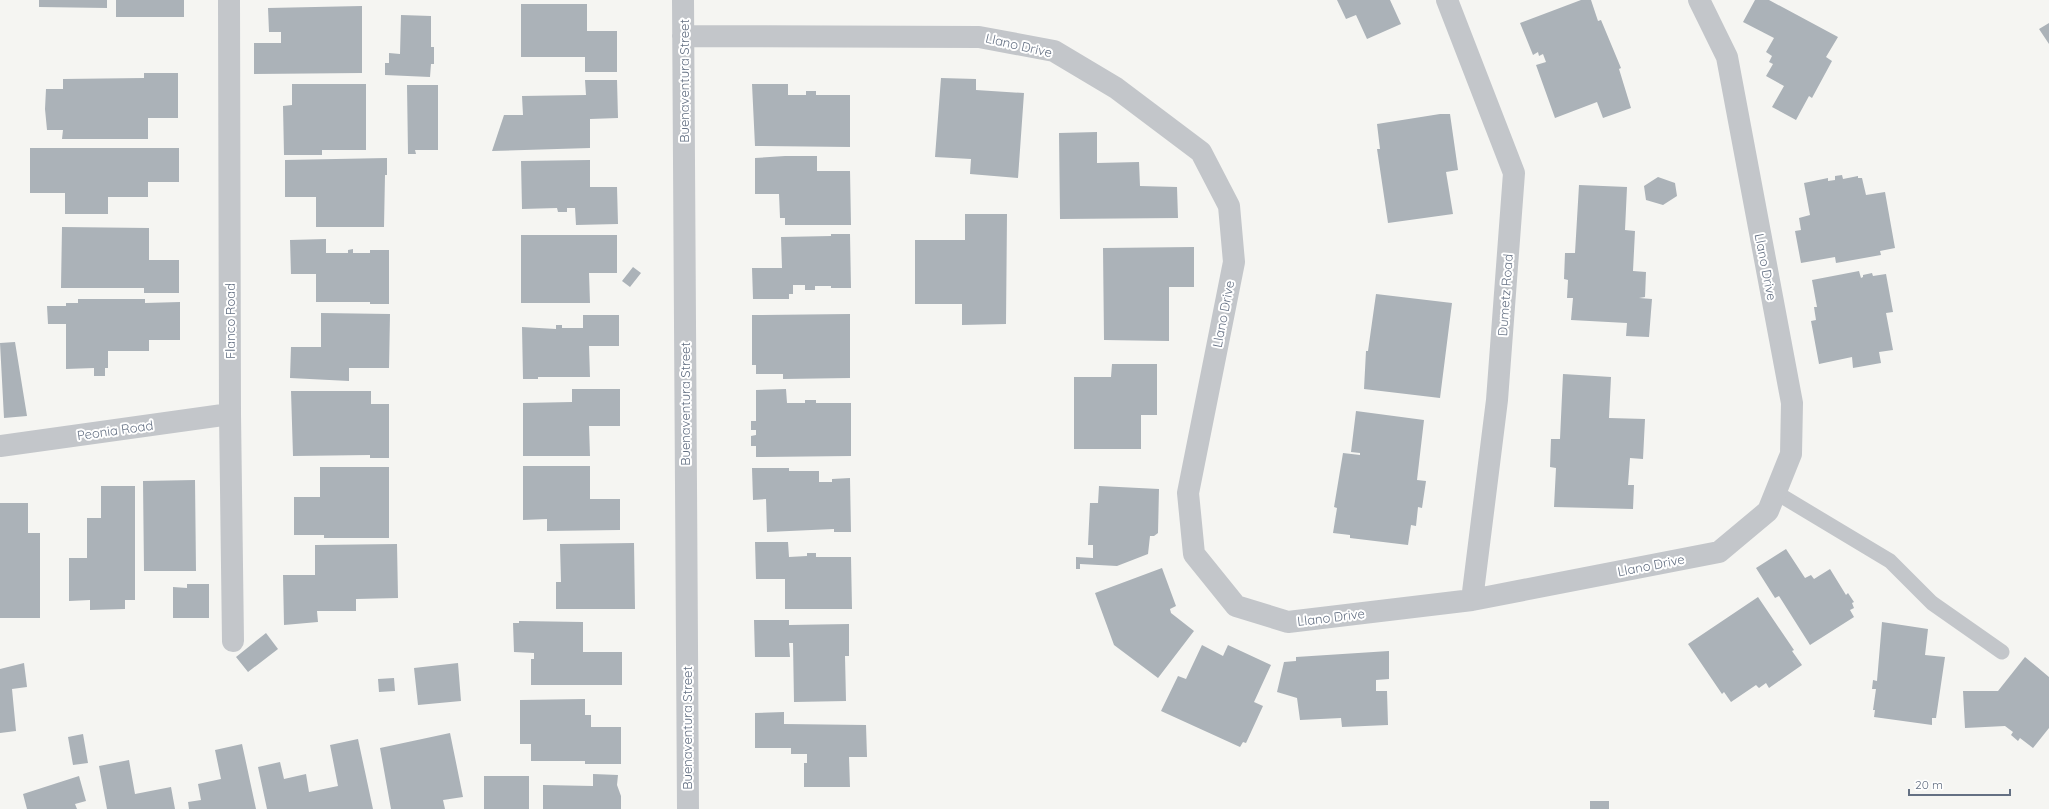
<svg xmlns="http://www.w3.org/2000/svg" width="2049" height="809" font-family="Quicksand,sans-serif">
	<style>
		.building { fill: #abb2b8 }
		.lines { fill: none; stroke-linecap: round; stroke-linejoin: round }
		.lane { stroke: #c3c6ca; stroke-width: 15 }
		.street { stroke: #c3c6ca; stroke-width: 22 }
		.labels { text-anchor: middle; stroke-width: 4; stroke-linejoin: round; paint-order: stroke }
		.street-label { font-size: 13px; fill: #647083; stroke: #fff }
	</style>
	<rect width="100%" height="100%" fill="#f5f5f2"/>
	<path class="building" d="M39 0H107V8L39 7Z
		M116 0H184V17H116Z
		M1337 0H1390L1401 24 1367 39 1356 15 1346 19Z
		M1581 0H1591L1598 21 1601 20 1621 68 1619 69 1631 108 1603 118 1597 102 1555 118 1536 65 1546 62 1543 54 1539 56 1538 52 1533 55 1520 23Z
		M1755 0H1769L1838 37 1826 57 1832 61 1812 98 1809 96 1796 120 1772 107 1784 86 1766 76 1773 64 1769 62 1772 56 1766 52 1774 38 1743 22Z
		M521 4H587V31H617V72H585V57H521Z
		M362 6V73L254 74V43H281V32H269L268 8Z
		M401 15 431 16V47H434V64H431L430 77 385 75V63H389V53L400 54Z
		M2049 23V44L2039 29Z
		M144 73H178V118H148V139H62L63 130H47L45 109 46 89H63V79L144 78Z
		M941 78 976 79V90L1024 93 1018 178 970 174 971 159 935 157Z
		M585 80H617L618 118 590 119V148L492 151 504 115H523L522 96 586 95Z
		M292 84H366V150H322V155H284L283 106 292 105Z
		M752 84H788V95H806V91H816V95H850V147L755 146Z
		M407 85H438V150H415L416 154H408Z
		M1440 114H1450L1458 170 1446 172 1453 214 1388 223 1377 149H1380L1377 124Z
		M1097 132V163L1139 162 1140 186 1177 187 1178 218 1060 219 1059 133Z
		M30 148H179V182H148V197H108V214H65V193H30Z
		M785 156H817V171H850L851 225H785V218H780L779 194H755V158Z
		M387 158V175H385L384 227H316V197H285V160Z
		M590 160V187H617L618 224 576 225 575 208H567V212H558L557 208 522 209 521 161Z
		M1842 175 1843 179 1858 176V178H1862L1866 195 1885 192 1895 248 1880 251 1881 255 1836 263 1835 257 1801 263 1795 231 1801 230 1799 218 1810 215 1804 183 1828 178V181L1835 180V176Z
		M1658 177 1675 183 1677 196 1663 205 1646 200 1644 186Z
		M1579 185 1627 187 1625 230 1635 231 1633 271 1646 272 1645 297 1639 298 1652 299 1649 337 1626 336 1627 323 1571 320 1573 298H1567L1568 280 1564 279 1565 253H1575Z
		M965 214H1007L1006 324 962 325V304H915V240H965Z
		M62 227 149 228V260H179V293H144V288H61Z
		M831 234H850L851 288H831V286H815V290H805V285H793V294H789V299H753L752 268H782L781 237 831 236Z
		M521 235H617V273H589L590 303H521Z
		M326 239V253H348V250L353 249V253H370V250H389V304H370V302H316V274H291L290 240Z
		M1194 247V287H1169V341L1104 340 1103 248Z
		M633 267 641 273 630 287 622 281Z
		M1859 271 1861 278 1863 277V275L1872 273 1873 276 1886 274 1893 312 1886 313 1893 350 1879 352 1881 363 1853 368 1852 357 1819 364 1811 321 1816 320 1814 307H1817L1812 280Z
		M1376 294 1452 303 1440 398 1364 389 1366 351H1368Z
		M78 299H145V303L180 302V340H149V351H108V368H105V376H94V368L66 369V324H48L47 306H66V303H78Z
		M321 313 390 314 389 368H349V381L290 378 291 347H321Z
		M850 314V378L783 379V374H756V365H752V315Z
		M583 315H619V346H589L590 377H538V379H523L522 327 556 329V325H562V328H583Z
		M15 342 27 416 4 418 0 343Z
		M1112 364H1157V415H1141V449H1074V377H1111Z
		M1563 374 1611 377 1609 418 1645 419 1643 459 1630 458 1628 485H1634L1633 509 1554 507 1556 468 1550 467 1551 439H1560Z
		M572 389H620V426H589L590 456H523V403L572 402Z
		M786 389 787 403H805V400H816V403H851V456L756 457V446H751V436L756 435V430H751V421H756V390Z
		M291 391H371V404H389V458H370V455L293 456Z
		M1356 411 1424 420 1417 480 1426 481 1422 508 1418 507 1416 526 1411 525 1408 545 1350 538V535L1333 533 1337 508 1334 507 1343 453 1360 455V453L1351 452Z
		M523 466H590V499H620V530L547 531V519L523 520Z
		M320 467H389V538H324V535H294V497H320Z
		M752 468H789V471H819V482H832V479L850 478 851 532H834V529L767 532 766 499 753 500Z
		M195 480 196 571H144L143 481Z
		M101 486H135V600H125V609L90 610V600L69 601V558H87V518H101Z
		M1099 486 1159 489 1158 533 1154 536H1150L1148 554 1117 566 1080 564V569H1076V557L1093 558V545H1088L1090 503H1098Z
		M0 503H28V533H40V618H0Z
		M755 542H788L789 557 807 556V553H816V557H851L852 609H785V579H756Z
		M634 543 635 609H556V582H561L560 544Z
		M397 544 398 598 356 599V611H317L318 622 284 625 283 575H315V545Z
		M1786 549 1805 578 1811 575 1814 579 1830 569 1846 595 1848 593 1854 602 1852 603 1854 608 1850 610 1854 617 1810 645 1779 596 1775 598 1756 568Z
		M1162 568 1176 606 1170 609 1171 613 1194 631 1158 678 1114 645 1095 593Z
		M187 584H209V618H173V587L187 588Z
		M1758 597 1794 650 1792 651 1802 665 1769 688 1766 683 1759 688 1756 685 1731 702 1724 692 1722 694 1688 644Z
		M754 620H789V625L849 624V656H845L846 701 794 702 793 643H789L790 657H755Z
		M519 621 583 622V652H622V685H531V659H534V653L514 652 513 623H519Z
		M1882 622 1928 629 1925 655 1945 657 1936 718H1932V725L1874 717 1875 710H1873L1876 689H1872L1873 680 1877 681Z
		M266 633 278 649 248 672 236 657Z
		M1202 645 1223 656 1228 645 1271 665 1254 702 1263 706 1246 743 1243 742 1240 747 1161 711 1178 676 1186 679Z
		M1389 651V679L1376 680V691H1387L1388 725 1342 727 1341 718 1300 720 1297 698 1277 692 1284 662 1296 661V657Z
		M2025 657 2049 677V728L2033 748 2020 738 2018 741 2011 735 2013 732 2005 726 1965 728 1963 691H1998Z
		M24 663 27 687 12 689 16 731 0 733V669Z
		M458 663 461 701 418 705 414 668Z
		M394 678 395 691 379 692 378 679Z
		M585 699V715H591V727H621V764H585V761H531V744H520V700Z
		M784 712V724L866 725 867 757H849L850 787H804V763H807V754H791V748H755V713Z
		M450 733 463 797 443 800 445 809H391L380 748Z
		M83 734 88 763 73 765 68 737Z
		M358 739 373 809H267L258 767 280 762 284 779 306 774 309 792 338 786 330 745Z
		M242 744 256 809H189L188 802 201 800 198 784 221 779 215 750Z
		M129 760 135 794 171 787 175 809H107L99 766Z
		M593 774 618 775 617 785 621 796V809H543V785L593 786Z
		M79 776 86 801 75 804 77 809H27L23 794Z
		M484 776H529V809H484Z
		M1590 801H1609V809H1590Z"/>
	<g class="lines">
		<path class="lane" d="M1775 492 1890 561 1932 603 2002 652"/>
		<path class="street" d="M229 0 230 414 233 641
			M683 0 688 809
			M1447 0 1514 173 1497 400 1472 600
			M683 36 979 37 1054 51 1116 88 1201 152 1229 206 1234 262 1188 493 1194 554 1236 606 1288 622 1472 600 1719 552 1768 511 1791 454 1792 403 1727 57 1699 0
			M0 446 230 414"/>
	</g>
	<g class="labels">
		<g class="street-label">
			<text transform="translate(1019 45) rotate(13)" y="5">Llano Drive</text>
			<text transform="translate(684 81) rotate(-90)" y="5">Buenaventura Street</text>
			<text transform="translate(1766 267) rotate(79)" y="5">Llano Drive</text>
			<text transform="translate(1505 295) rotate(-86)" y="5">Dumetz Road</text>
			<text transform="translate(1223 314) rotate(-79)" y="5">Llano Drive</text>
			<text transform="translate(230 321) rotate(-90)" y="5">Flanco Road</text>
			<text transform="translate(685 404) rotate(-90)" y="5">Buenaventura Street</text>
			<text transform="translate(115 430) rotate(-8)" y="5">Peonia Road</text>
			<text transform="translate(1651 565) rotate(-11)" y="5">Llano Drive</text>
			<text transform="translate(1331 617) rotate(-7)" y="5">Llano Drive</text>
			<text transform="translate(687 728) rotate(-90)" y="5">Buenaventura Street</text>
		</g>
	</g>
	<path d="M1909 789v6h101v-6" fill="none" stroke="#647083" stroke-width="2"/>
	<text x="1915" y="789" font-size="12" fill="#647083" stroke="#ffffff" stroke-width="3" paint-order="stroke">20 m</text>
</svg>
